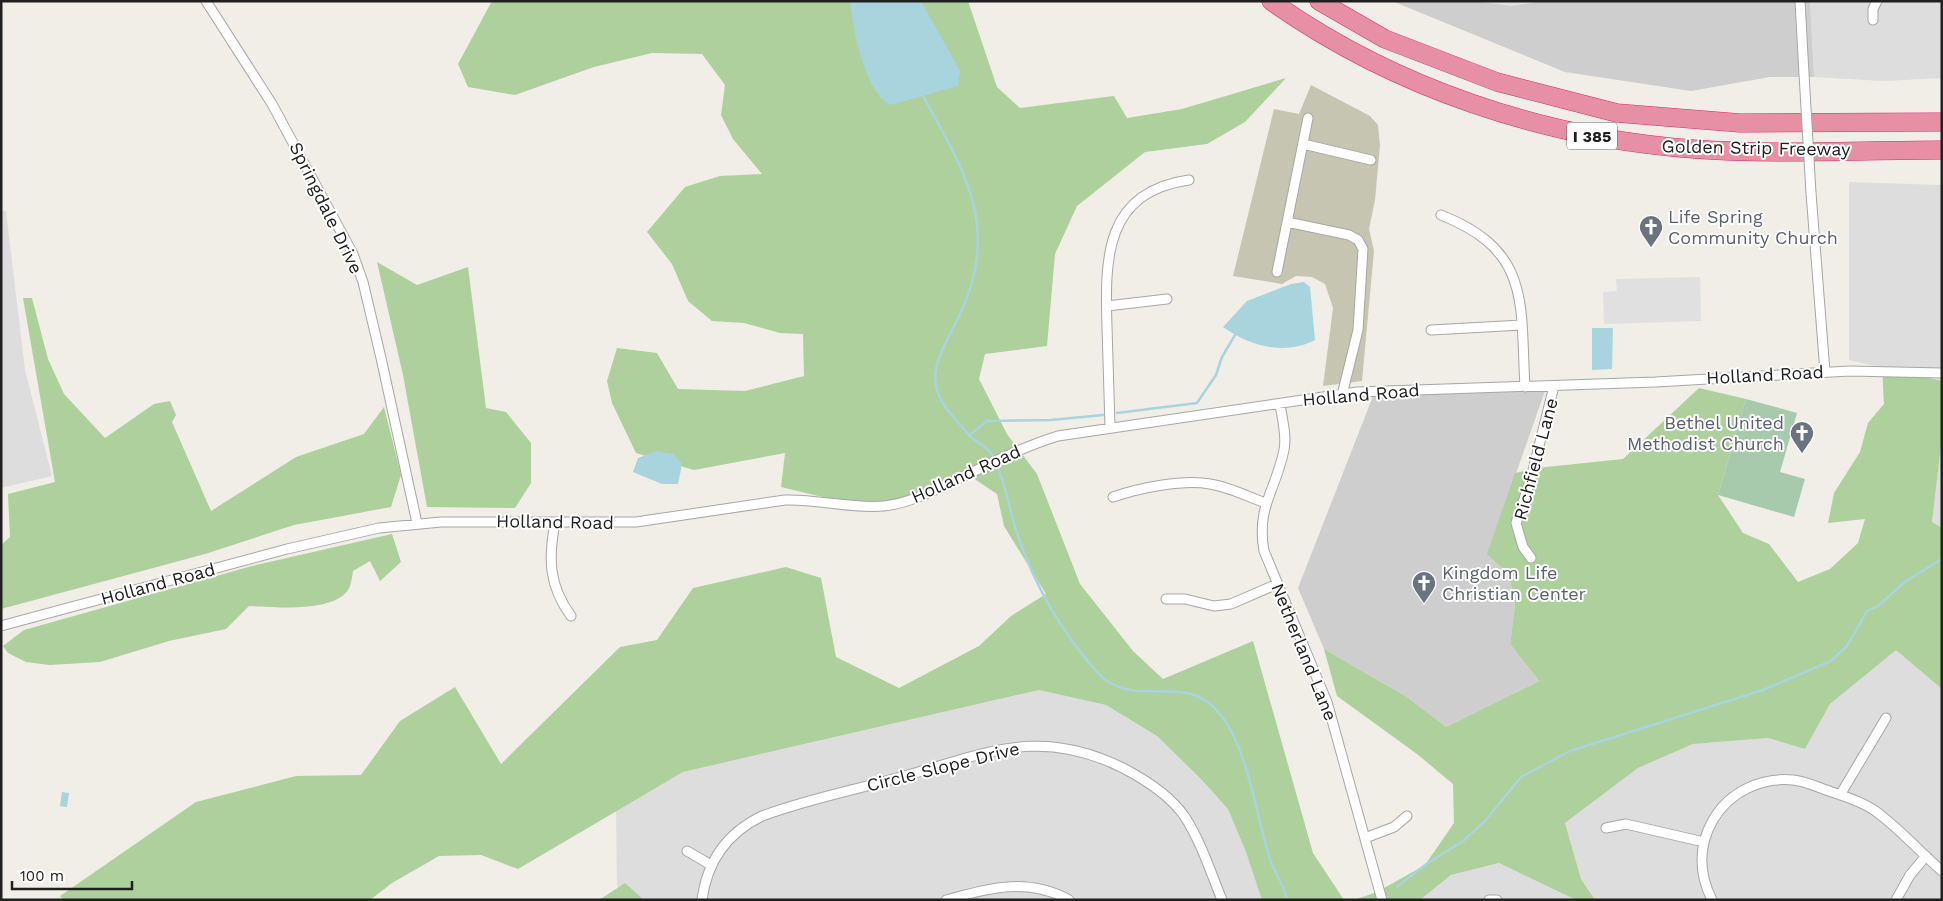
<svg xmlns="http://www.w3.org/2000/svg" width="1943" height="901" font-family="'Work Sans',sans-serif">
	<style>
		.residential { fill: #dedddd }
		.religious { fill: #cecece }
		.construction { fill: #c6c5b2 }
		.forest { fill: #aed09c }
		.cemetery { fill: #a8caac }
		.parking { fill: #e0e0e0 }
		.water { fill: #a8d4de }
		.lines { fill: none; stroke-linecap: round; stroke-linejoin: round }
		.stream { stroke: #a8d4de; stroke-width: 2.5 }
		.street-casing { stroke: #a7a7a7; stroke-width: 11 }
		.highway-casing { stroke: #db286d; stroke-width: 19 }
		.street { stroke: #fff; stroke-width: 9 }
		.highway { stroke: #e790a4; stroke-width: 18 }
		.street-bridge-casing { stroke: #a7a7a7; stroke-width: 11; stroke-linecap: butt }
		.street-bridge { stroke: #fff; stroke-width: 9 }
		.labels { text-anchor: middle; stroke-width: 4; stroke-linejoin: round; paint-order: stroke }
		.shield { fill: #fff; stroke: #636363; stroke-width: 1 }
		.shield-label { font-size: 16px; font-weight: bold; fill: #202020 }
		.street-label { font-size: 18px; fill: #202020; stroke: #fff }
		.worship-label { font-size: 18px; fill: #5b616d; stroke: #fff; text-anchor: start }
	</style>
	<rect width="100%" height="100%" fill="#f1ede7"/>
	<path class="residential" d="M1810 1H1942V78L1884 81 1814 77Z
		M1849 182 1942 185V381L1849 360Z
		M1 211H6L25 370 52 476 1 488Z
		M1942 437V528L1932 522Z
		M1896 649 1942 689V900H1595L1581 879 1565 823 1638 768 1693 744 1768 738 1805 749 1830 704Z
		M1039 690 1106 705 1157 736 1200 778 1228 809 1246 852 1262 900H624L617 885 616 811 683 772Z
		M1499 863 1576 900H1420L1451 875Z"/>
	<path class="religious" d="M1392 1H1810L1814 77H1770L1691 91 1565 72Z
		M1375 391H1545L1488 553 1509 574 1515 605 1510 644 1539 681 1446 727 1407 697 1324 649 1298 588Z"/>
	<path class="construction" d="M1311 85 1370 116 1378 125 1380 145 1375 200 1369 229 1374 251 1362 381 1323 386 1333 308 1325 284 1312 277 1296 276 1282 284 1233 276 1274 109 1299 114Z"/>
	<path class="forest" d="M492 1H968L997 87 1020 108 1114 96 1127 118 1182 109 1286 78 1245 122 1207 144 1145 152 1077 206 1055 254 1047 346 985 354 979 379 1007 434 1037 474 1080 584 1133 651 1163 679 1253 641 1313 853 1344 900H1262L1246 852 1228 809 1200 778 1157 736 1106 705 1039 690 683 772 518 869 481 855 439 856 392 883 370 900H64L60 896 196 802 296 776 361 775 400 721 455 687 501 764 620 647 657 640 693 588 786 567 821 578 836 657 899 688 979 646 1011 616 1046 594 1004 526 997 494 970 476 910 503 839 501 781 487 785 453 694 470 636 453 612 403 607 381 617 348 657 353 678 389 745 391 804 376 803 334 780 333 744 323 712 321 688 301 672 264 647 232 685 187 720 176 762 174 733 139 721 115 725 85 702 54 652 53 594 67 515 95 468 87 458 64Z
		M377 262 417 285 468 267 486 408 506 412 531 443V483L515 508 427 507 403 375Z
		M23 298H32L48 359 64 394 105 438 154 404 170 401 176 415 172 422 211 511 296 457 364 434 384 407 401 475 391 507 294 525 205 554 1 609V545L10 537 8 494 55 482Z
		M1882 367 1942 381V437L1932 522 1942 528V689L1896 650 1830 704 1805 749 1768 738 1693 744 1638 768 1565 823 1581 879 1595 900H1576L1499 863 1451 875 1420 900H1354L1377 892 1425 865 1454 823 1453 784 1417 754 1337 696 1324 649 1407 697 1446 727 1539 681 1510 644 1515 605 1509 574 1487 554 1515 473 1546 467 1623 459 1699 388 1746 399 1718 495 1743 533 1769 544 1798 582 1830 569 1858 543 1865 519 1828 523 1834 493 1860 452 1868 423 1884 404Z
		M392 534 401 562 380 581 370 561 353 571C352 577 351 586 348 590 333 613 272 607 249 606L226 629 169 641 100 662 50 665 26 662 8 653 3 646 24 630 252 566Z
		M625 883 644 900H599Z"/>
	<path class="cemetery" d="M1746 399 1797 413 1780 472 1805 479 1794 517 1718 495Z"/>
	<path class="parking" d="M1472 1H1544L1512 6Z
		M1700 277 1701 321 1604 324 1603 292 1617 291 1616 279Z"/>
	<path class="water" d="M850 1H921L960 71 958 86 890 105C864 91 853 29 850 1Z
		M1304 282 1310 287 1315 340C1284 356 1250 346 1223 327L1247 301 1291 284Z
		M1592 328H1613L1612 369 1592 370Z
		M656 451 674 454 682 464 678 484H662L633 472 638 458Z
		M62 792 69 793 67 807 60 806Z"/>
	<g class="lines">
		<path class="stream" d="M923 96C965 172 1001 228 960 314 951 334 931 363 936 385 939 406 958 420 969 435 975 443 987 445 992 455
			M1117 413 1197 403 1216 375 1222 357 1235 335
			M970 435 987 421 1051 420 1103 415
			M998 468C1006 488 1010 510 1016 530 1033 582 1061 632 1098 673 1123 701 1160 686 1191 694 1246 708 1254 816 1271 862 1276 875 1284 885 1287 900
			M1397 887 1425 865 1463 841 1485 821 1521 777 1570 751 1763 690 1831 661 1847 646 1867 611 1878 606 1906 581 1942 559
			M1364 900 1367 898"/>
		<g class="street-casing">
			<path id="street" d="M206 1 272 104 353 254 363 282 381 358 417 523
				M1800 1 1804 74
				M1873 20V9L1877 1
				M1303 144 1371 160
				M1811 193 1825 372
				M1441 215C1532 251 1520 304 1525 387
				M1287 222 1349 235 1358 240 1363 249 1358 330 1342 395
				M1277 272 1308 118
				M1107 306 1167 299
				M1431 330 1522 325
				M1280 404C1282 419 1287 435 1284 450 1276 490 1256 507 1264 551L1327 702 1382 900
				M1110 427C1109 394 1108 361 1107 327 1105 259 1104 192 1189 180
				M1113 497C1139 488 1183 479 1210 484 1229 487 1247 496 1265 503
				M555 523C548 559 549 586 571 616
				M1531 558 1523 547 1516 523 1531 478 1554 386
				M1166 599H1185L1214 606 1231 604 1277 584
				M1 626 287 549 379 528 441 522H636L785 500C818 499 852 509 884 506 910 503 933 491 956 480 990 464 1022 447 1058 436L1357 392 1655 382 1850 371 1942 373
				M1840 795 1886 718
				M1606 828 1626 824 1704 842
				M1365 838 1394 827 1407 816
				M687 851 711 865
				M702 900C707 861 727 833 762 816 810 798 860 789 908 775 990 752 1041 727 1123 768 1146 780 1170 795 1185 817 1201 842 1211 873 1222 900
				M946 900C988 888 1028 877 1069 900
				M1489 900H1497
				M1712 900C1699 874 1698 846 1713 820 1729 792 1761 777 1793 780 1805 781 1817 787 1829 791 1844 796 1861 801 1874 810 1899 828 1919 851 1942 871
				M1896 900 1910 875 1926 856"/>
		</g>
		<g class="highway-casing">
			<path id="highway" d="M1271 1C1394 88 1544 138 1693 149 1775 155 1859 150 1942 150
				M1319 1 1385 39 1497 82 1617 113 1740 123 1942 122"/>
		</g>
		<use href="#street" class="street"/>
		<use href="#highway" class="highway"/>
		<g class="street-bridge-casing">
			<path id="street-bridge" d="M1804 74 1811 193"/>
		</g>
		<use href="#street-bridge" class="street-bridge"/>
	</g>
	<defs>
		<g id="church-pin" transform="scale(1.25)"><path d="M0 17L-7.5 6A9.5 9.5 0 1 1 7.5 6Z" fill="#6b7280" stroke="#fff"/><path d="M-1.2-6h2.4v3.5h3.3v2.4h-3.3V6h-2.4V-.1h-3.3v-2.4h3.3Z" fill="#fff"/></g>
	</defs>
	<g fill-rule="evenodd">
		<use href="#church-pin" x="1651" y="227"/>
		<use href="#church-pin" x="1802" y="433"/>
		<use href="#church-pin" x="1424" y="583"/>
	</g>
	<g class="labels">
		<rect class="shield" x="1567" y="122.5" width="50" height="27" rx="4"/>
		<g class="shield-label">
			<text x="1592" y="142">I 385</text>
		</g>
		<g class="street-label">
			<text transform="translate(1756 148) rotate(1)" y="6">Golden Strip Freeway</text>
			<text transform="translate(326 208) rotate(64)" y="6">Springdale Drive</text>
			<text transform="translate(1765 375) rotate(-3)" y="6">Holland Road</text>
			<text transform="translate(1361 395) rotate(-5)" y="6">Holland Road</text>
			<text transform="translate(1536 459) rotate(-75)" y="6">Richfield Lane</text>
			<text transform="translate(966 474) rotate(-24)" y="6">Holland Road</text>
			<text transform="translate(555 522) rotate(1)" y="6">Holland Road</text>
			<text transform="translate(158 584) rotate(-15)" y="6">Holland Road</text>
			<text transform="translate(1304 652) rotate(68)" y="6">Netherland Lane</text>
			<text transform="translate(943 767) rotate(-14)" y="6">Circle Slope Drive</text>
		</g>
		<g class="worship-label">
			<text x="1668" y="223">Life Spring<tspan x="1668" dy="21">Community Church</tspan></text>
			<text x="1784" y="429" text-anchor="end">Bethel United<tspan x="1784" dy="21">Methodist Church</tspan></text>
			<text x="1442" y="579">Kingdom Life<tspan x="1442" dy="21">Christian Center</tspan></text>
		</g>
	</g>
	<rect width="1943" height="901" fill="none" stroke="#202020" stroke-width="5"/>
	<path d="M12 881v8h120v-8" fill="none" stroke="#202020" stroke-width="2.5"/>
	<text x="20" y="881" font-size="15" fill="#202020" stroke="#ffffff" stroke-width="4" paint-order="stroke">100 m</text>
</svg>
